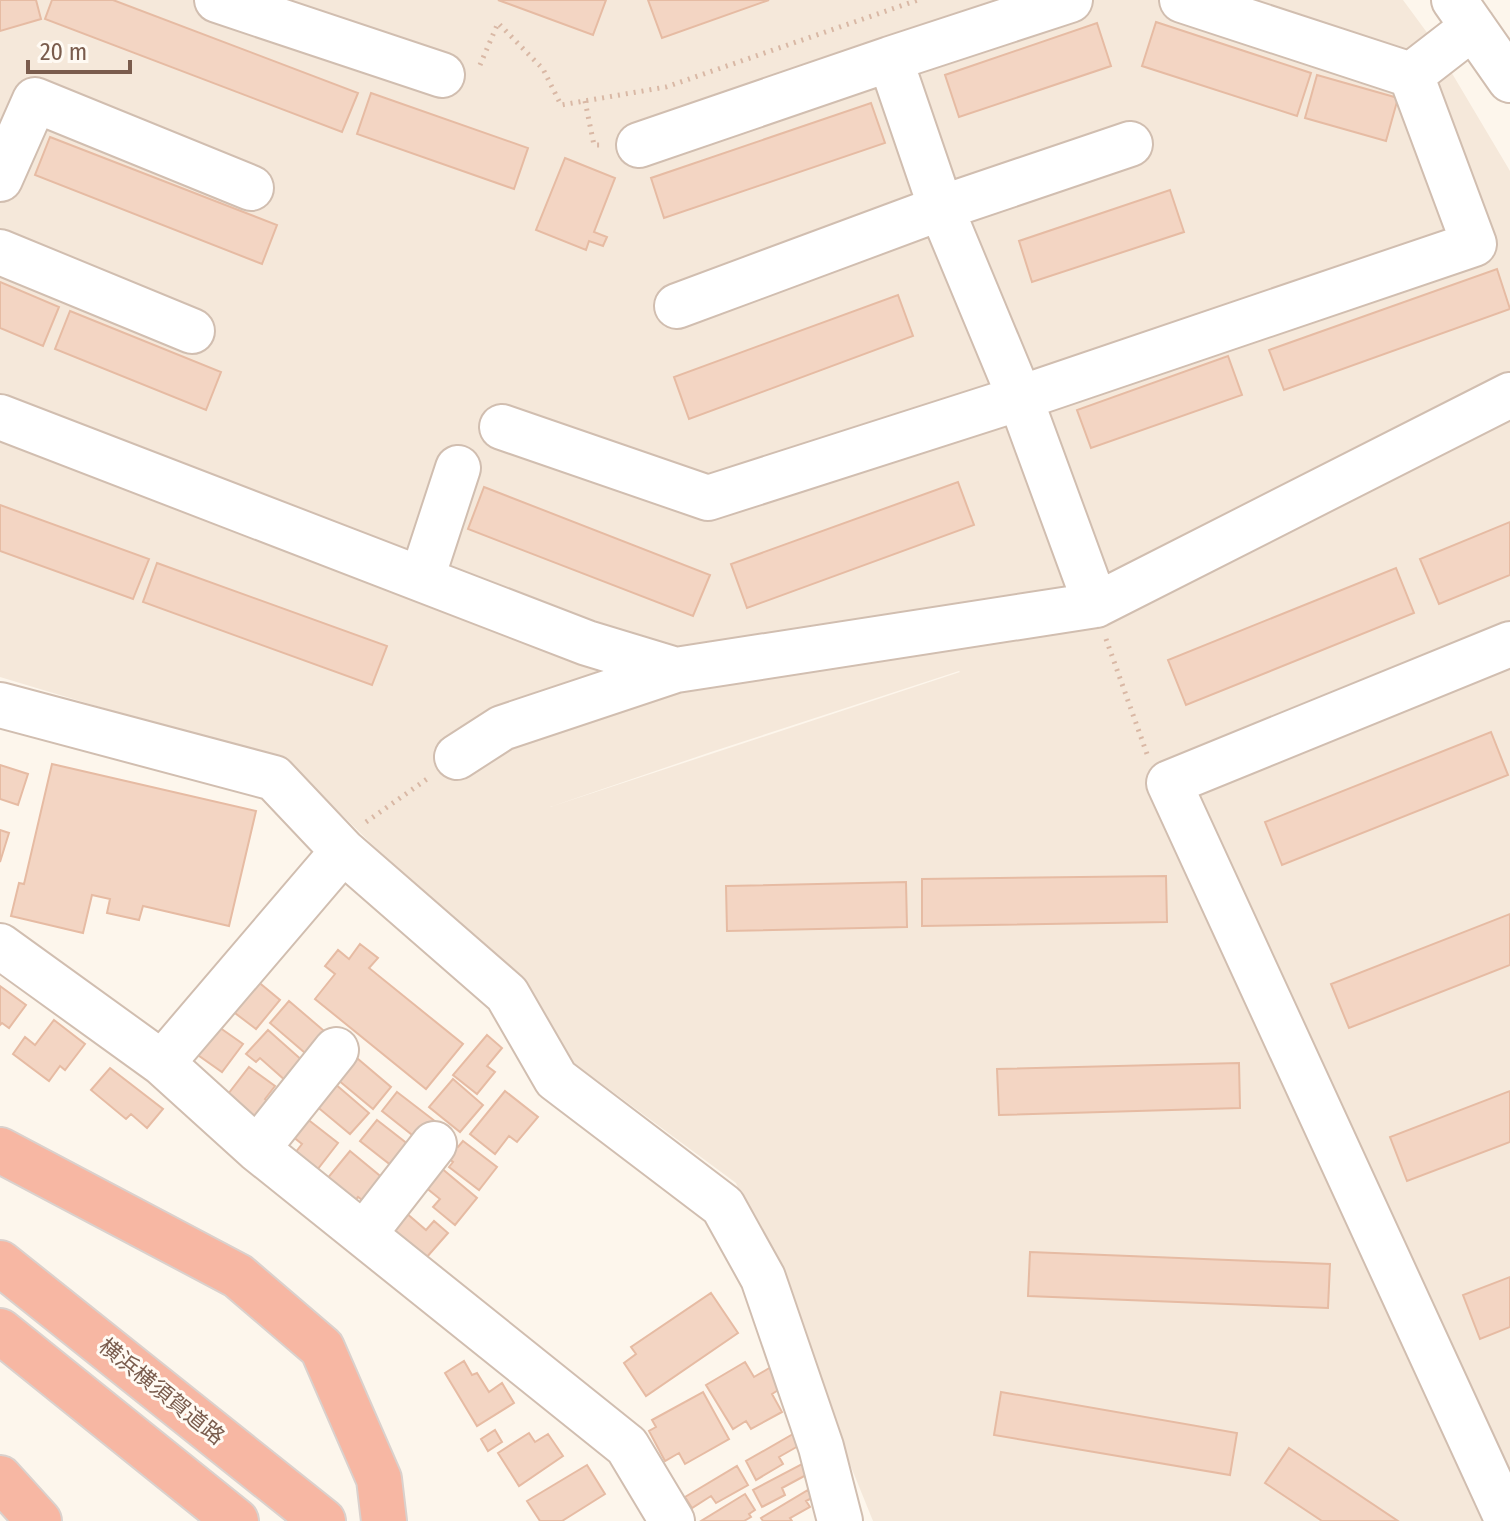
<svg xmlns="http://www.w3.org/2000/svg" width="1510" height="1521" font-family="'Fira Sans Condensed','Noto Sans JP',sans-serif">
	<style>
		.residential { fill: #f5e8da; fill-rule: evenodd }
		.building { fill: #f3d5c3; stroke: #e6bba3; stroke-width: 2 }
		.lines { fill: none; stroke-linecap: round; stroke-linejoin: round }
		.minor-casing { stroke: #d1beb0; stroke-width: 48 }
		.highway-casing { stroke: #dad1cd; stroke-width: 48 }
		.path { stroke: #d9b8a5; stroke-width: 5; stroke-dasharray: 2 6; stroke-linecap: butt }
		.minor { stroke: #fff; stroke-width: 44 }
		.highway { stroke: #f7b7a3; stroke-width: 44 }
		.labels { text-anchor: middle; stroke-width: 6; stroke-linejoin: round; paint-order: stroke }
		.street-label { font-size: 22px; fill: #7a5c4d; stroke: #fffaf3 }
	</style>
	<rect width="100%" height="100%" fill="#fdf6ec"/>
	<path class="residential" d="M0 0H1403L1431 38 1510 171V1521H873L736 1183 563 1055 528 984 389 861 333 806 263 751 143 720 0 677ZM959 671 960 672 550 807 711 752Z"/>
	<path class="building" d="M0 0H36L41 19 0 31Z
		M52 0H113L358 93 342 132 45 19Z
		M498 0H606L593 35Z
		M648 0H769L662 38Z
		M1156 22 1311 73 1297 116 1142 66Z
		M1097 23 1111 66 959 117 945 75Z
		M1317 75 1398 98 1386 141 1305 118Z
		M371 93 528 148 514 189 357 134Z
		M871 103 885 143 664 218 651 178Z
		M50 137 277 225 262 264 35 175Z
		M565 158 615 178 594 232 607 237 603 246 589 241 586 250 536 230Z
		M1170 190 1184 232 1032 282 1019 241Z
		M1497 269 1510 309 1284 390 1269 350Z
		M0 282 59 307 43 346 0 328Z
		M898 295 913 336 689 419 674 377Z
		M70 311 221 372 206 410 55 349Z
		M1228 356 1242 395 1091 448 1077 410Z
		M958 482 974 525 747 608 731 564Z
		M484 487 710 575 693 616 468 529Z
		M0 505 149 559 133 599 0 551Z
		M1510 522V575L1439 604 1420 559Z
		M157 563 387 646 372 685 143 602Z
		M1396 568 1414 613 1186 705 1168 660Z
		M1491 732 1508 775 1282 865 1265 822Z
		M52 764 256 811 229 926 143 906 139 920 107 913 110 899 92 895 83 933 11 916 19 883 24 884Z
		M0 765 28 774 18 805 0 799Z
		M0 830 9 833 0 862Z
		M1166 876 1167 922 922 926V879Z
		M906 882 907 927 727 931 726 886Z
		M1510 914V965L1349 1028 1331 984Z
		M360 944 378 958 369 968 463 1044 426 1089 315 999 335 974 325 966 338 950 349 959Z
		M256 980 280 1000 256 1029 231 1010Z
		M0 986 26 1005 9 1028 2 1023 0 1025Z
		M289 1001 330 1036 311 1058 270 1023Z
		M54 1020 85 1044 65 1070 60 1066 49 1081 13 1054 25 1037 35 1045Z
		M216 1025 243 1044 222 1072 195 1053Z
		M268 1030 304 1062 286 1081 260 1058 256 1062 246 1054Z
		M487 1035 502 1048 487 1066 495 1072 477 1094 453 1075Z
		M351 1053 391 1087 373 1109 332 1075Z
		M1239 1063 1240 1108 999 1115 997 1069Z
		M249 1067 275 1086 265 1099 271 1104 257 1122 225 1098Z
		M110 1068 163 1109 147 1128 131 1114 126 1119 91 1090Z
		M453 1079 483 1105 460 1132 429 1107Z
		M334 1083 369 1113 350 1134 315 1105Z
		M505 1091 538 1117 517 1142 509 1136 495 1154 470 1134Z
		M1510 1091V1142L1407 1181 1390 1137Z
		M397 1092 440 1125 416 1138 382 1111Z
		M306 1118 338 1143 317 1170 295 1153 302 1144 292 1136Z
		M377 1120 409 1145 392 1166 360 1141Z
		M463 1141 497 1167 479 1190 449 1167 453 1162 442 1153 451 1142 458 1147Z
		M350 1151 385 1180 366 1203 358 1197 354 1202 326 1180Z
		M440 1167 477 1198 455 1225 433 1207 440 1199 424 1186Z
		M405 1212 426 1230 434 1221 448 1233 426 1258 391 1228Z
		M1030 1252 1330 1264 1328 1308 1028 1296Z
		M1510 1277V1327L1480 1339 1463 1295Z
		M711 1293 738 1333 646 1396 624 1363 636 1354 631 1347Z
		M464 1361 472 1375 477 1373 489 1392 502 1383 514 1403 477 1426 445 1373Z
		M745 1362 754 1377 771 1367 783 1387 772 1394 782 1412 751 1429 746 1421 733 1429 706 1385Z
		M703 1392 729 1439 685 1464 679 1453 665 1461 649 1431 656 1427 652 1420Z
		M1001 1392 1237 1433 1230 1475 994 1435Z
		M495 1430 502 1442 488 1451 481 1439Z
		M529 1433 535 1442 548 1434 563 1456 519 1486 498 1453Z
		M793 1434 800 1445 779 1457 783 1464 756 1480 746 1461Z
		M1289 1448 1398 1521H1322L1265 1483Z
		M802 1464 808 1474 782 1488 785 1495 762 1507 753 1490Z
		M587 1465 605 1494 562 1521H540L527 1501Z
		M737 1466 748 1485 716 1503 711 1496 692 1508 685 1497Z
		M808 1490 812 1498 806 1501 810 1507 790 1518 792 1521H763L761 1518Z
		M745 1494 755 1510 749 1514 751 1517 744 1521H701Z"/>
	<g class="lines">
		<g class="minor-casing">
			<path id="minor" d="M217 0 442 75
				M1070 0 890 59 941 208 1020 398 1096 605
				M1182 0 1411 75 1473 27
				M1454 0 1510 80
				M639 145 890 59
				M0 179 35 100 251 188
				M0 252 192 331
				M677 306 941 208 1130 144
				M0 417 587 643 676 670 1096 605 1510 395
				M502 427 708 498 1020 398 1474 244 1411 75
				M422 578 458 468
				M0 705 274 778 343 851 507 994 556 1079 723 1206 763 1278 821 1447 840 1521
				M457 757 502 728 676 670
				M0 946 162 1063 257 1149 627 1446 672 1521
				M162 1063 343 851
				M257 1149 336 1050
				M364 1234 434 1144
				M1508 1521 1169 783 1510 644"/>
		</g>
		<g class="highway-casing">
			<path id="highway" d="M0 1150 238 1276 322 1348 379 1479 384 1521
				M0 1263 323 1521
				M0 1331 236 1521
				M0 1478 39 1521"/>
		</g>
		<path class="path" d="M480 65 498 23 543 69 561 105 666 87 918 0
			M585 101 594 145H601
			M1106 639 1147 754
			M366 822 427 779"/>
		<use href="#minor" class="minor"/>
		<use href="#highway" class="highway"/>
	</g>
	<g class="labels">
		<g class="street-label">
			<text transform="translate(162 1391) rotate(39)" y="8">横浜横須賀道路</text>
		</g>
	</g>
	<path d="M28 60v12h102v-12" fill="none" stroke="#7a5c4d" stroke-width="4"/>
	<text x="40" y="60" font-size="24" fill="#7a5c4d" stroke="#fffaf3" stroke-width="6" paint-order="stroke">20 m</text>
</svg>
